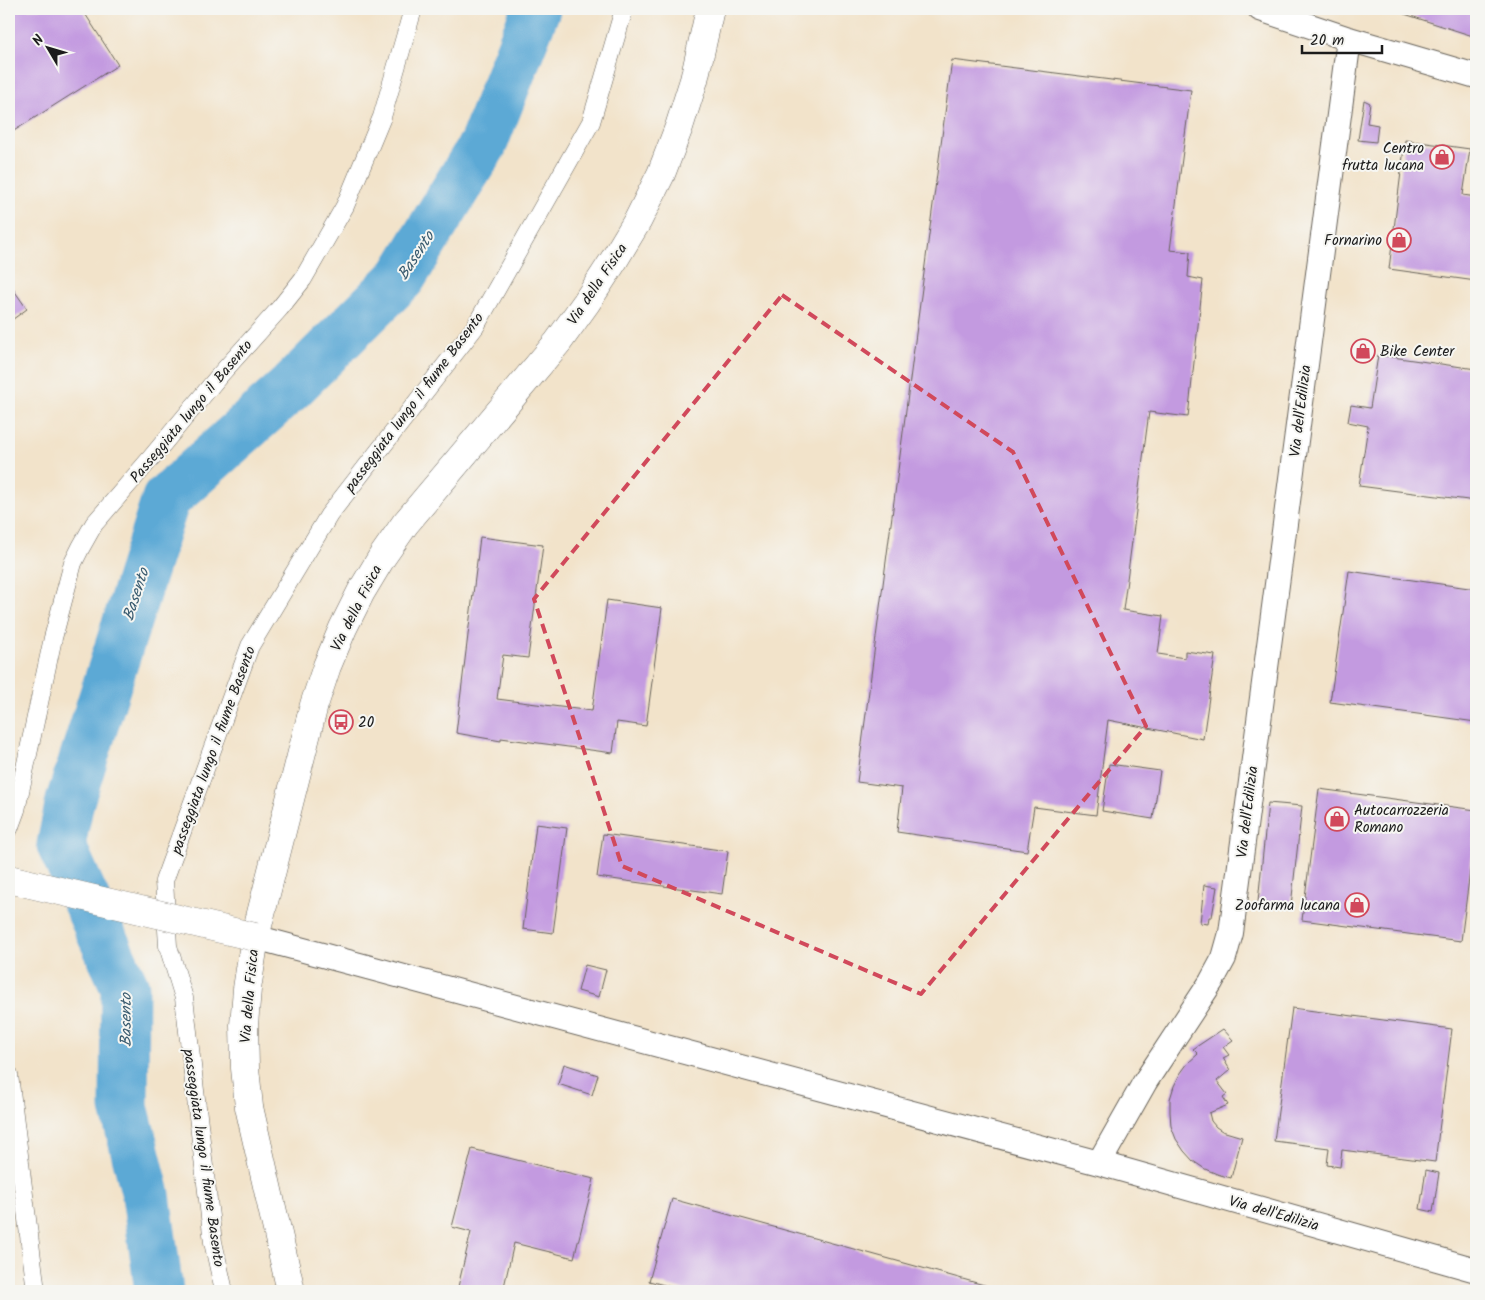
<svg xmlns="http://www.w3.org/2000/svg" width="1485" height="1300" font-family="Kalam,sans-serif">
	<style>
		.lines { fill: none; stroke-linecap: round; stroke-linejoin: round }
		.river { stroke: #5ca9d5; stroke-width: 49 }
		.building { fill: #c39ae0 }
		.pedestrian-casing { stroke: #676259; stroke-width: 19 }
		.minor-casing { stroke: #676259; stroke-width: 26 }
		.tertiary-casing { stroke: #676259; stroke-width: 29 }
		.pedestrian { stroke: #fff; stroke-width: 18 }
		.minor { stroke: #fff; stroke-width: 24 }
		.tertiary { stroke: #fff; stroke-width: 28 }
		.tertiary-bridge-casing { stroke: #676259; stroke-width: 29; stroke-linecap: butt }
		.tertiary-bridge { stroke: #fff; stroke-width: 28 }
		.marked { fill: none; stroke: #d1495b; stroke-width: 4; stroke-dasharray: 10 6; stroke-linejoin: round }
		.labels { text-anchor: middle; stroke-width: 4; stroke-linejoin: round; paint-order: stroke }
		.poi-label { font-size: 15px; fill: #1c1c1c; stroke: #f6f6f2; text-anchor: end }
		.street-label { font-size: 15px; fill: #1c1c1c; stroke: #f6f6f2 }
		.water-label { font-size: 16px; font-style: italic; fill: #395b6f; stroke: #f6f6f2 }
	</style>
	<rect width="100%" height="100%" fill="#f6f6f2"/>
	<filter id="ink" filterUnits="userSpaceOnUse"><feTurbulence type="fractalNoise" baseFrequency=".02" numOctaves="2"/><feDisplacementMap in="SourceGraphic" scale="10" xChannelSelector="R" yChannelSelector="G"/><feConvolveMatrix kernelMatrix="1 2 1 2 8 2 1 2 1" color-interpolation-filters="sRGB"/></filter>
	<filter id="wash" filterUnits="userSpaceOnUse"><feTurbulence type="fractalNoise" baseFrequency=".0096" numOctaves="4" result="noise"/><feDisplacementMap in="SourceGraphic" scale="20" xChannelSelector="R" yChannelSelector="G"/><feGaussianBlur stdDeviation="1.12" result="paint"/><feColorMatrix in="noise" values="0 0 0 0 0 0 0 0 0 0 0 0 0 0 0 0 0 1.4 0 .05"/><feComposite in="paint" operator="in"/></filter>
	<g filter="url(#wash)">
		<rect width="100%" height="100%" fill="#f2e3ca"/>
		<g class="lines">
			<path class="river" d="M159 1291 146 1195 124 1107 125 987 61 845 70 801 166 499 289 389 402 277 483 144 536 9"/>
		</g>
		<g id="blocks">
			<path class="building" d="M9 9H82L118 65 9 134Z
				M1389 9H1476V37Z
				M952 60 1191 90 1170 250 1190 252 1188 277 1203 280 1188 417 1149 412 1123 610 1163 616 1158 654 1185 658V651L1215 655 1203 739 1108 720 1096 815 1034 807 1027 851 897 832 902 788 857 782Z
				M1364 100 1370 103 1367 123 1378 125 1376 142 1358 140Z
				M1405 140 1470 149 1463 195 1476 197V281L1389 269Z
				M9 283 27 309 9 322Z
				M1378 355 1476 369V501L1359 486 1368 426 1348 422 1351 405 1370 408Z
				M480 537 543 545 528 658 503 655 497 699 592 711 607 600 662 608 646 726 617 722 613 753 501 738V741L456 733Z
				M1349 571 1476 589V722L1330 702Z
				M1109 764 1160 771 1153 819 1102 811Z
				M1319 789 1476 810V824L1461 941 1302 920Z
				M1268 803 1302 806 1291 906 1258 902Z
				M536 824 567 828 553 933 523 929Z
				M603 834 728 851 722 894 597 877Z
				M1204 885 1217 887 1212 917H1209L1208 924 1200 923Z
				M585 965 606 970 599 997 578 991Z
				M1292 1008 1452 1029 1435 1162 1342 1150 1340 1167 1327 1165 1329 1148 1274 1141Z
				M1223 1029 1233 1040 1223 1047 1229 1055 1223 1058 1230 1070 1217 1081 1227 1094 1223 1097 1228 1105 1209 1113 1211 1121 1216 1127 1222 1131 1242 1137 1231 1178 1217 1174 1205 1169 1193 1161 1184 1151 1176 1139 1171 1126 1170 1112V1099L1174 1086 1180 1074 1188 1063 1198 1054 1193 1049Z
				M564 1064 598 1075 592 1095 558 1084Z
				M472 1149 594 1179 574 1258 514 1243 503 1291H457L471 1232 452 1227Z
				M1426 1170 1439 1173 1433 1212 1420 1209Z
				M672 1199 1006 1291H687L649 1281Z"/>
		</g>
	</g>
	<g filter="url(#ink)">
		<use href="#blocks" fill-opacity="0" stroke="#676259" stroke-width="1"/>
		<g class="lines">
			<g class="pedestrian-casing">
				<path id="pedestrian" d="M9 829 16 810 53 638 73 563 81 547 94 524 151 458 219 376 280 308 303 279 345 206 382 117 413 9
					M9 1075 36 1291
					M224 1291 213 1242 184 998 168 946 164 881 250 646 329 515 475 327 591 122 624 9"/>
			</g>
			<g class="minor-casing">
				<path id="minor" d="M1260 9 1349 39 1476 76
					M255 937 1099 1163 1476 1270
					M1099 1163 1145 1082 1211 982 1224 958 1231 933 1349 39"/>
			</g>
			<g class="tertiary-casing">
				<path id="tertiary" d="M291 1291 249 1107 245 1068 244 1025 247 989 255 937 314 705 327 666 343 628 361 592 382 557 405 524 558 342 586 303 614 260 638 220 661 174 679 127 694 80 710 9"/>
			</g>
			<use href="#pedestrian" class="pedestrian"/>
			<use href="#minor" class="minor"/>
			<use href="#tertiary" class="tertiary"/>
			<g class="tertiary-bridge-casing">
				<path id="tertiary-bridge" d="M9 879 255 937"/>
			</g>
			<use href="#tertiary-bridge" class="tertiary-bridge"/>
		</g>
	</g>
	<path class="marked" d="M782 295 1013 452 1146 726 921 994 622 866 534 599Z"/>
	<defs>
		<g id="shop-ring" transform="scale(1.25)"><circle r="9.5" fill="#f6f6f2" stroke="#d1495b" stroke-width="1.5"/><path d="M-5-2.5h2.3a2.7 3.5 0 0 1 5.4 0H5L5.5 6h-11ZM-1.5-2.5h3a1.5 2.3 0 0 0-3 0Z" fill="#d1495b"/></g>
		<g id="bus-ring" transform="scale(1.25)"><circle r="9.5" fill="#f6f6f2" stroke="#d1495b" stroke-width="1.5"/><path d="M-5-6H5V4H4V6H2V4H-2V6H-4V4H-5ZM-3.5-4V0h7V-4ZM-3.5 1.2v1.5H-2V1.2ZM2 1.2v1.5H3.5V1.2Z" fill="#d1495b"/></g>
	</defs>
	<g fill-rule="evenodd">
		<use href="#shop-ring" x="1442" y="157"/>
		<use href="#shop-ring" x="1399" y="240"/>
		<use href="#shop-ring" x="1363" y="351"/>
		<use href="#bus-ring" x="341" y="722"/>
		<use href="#shop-ring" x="1337" y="819"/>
		<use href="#shop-ring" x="1357" y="905"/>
	</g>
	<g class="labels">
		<g class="poi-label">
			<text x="1424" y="153">Centro<tspan x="1424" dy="17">frutta lucana</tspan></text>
			<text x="1382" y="245">Fornarino</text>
			<text x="1380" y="356" text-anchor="start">Bike Center</text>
			<text x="358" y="727" text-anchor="start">20</text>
			<text x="1354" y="815" text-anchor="start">Autocarrozzeria<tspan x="1354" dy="17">Romano</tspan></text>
			<text x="1340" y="910">Zoofarma lucana</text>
		</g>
		<g class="street-label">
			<text transform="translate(597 284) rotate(-56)" y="5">Via della Fisica</text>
			<text transform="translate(414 402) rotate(-53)" y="5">passeggiata lungo il fiume Basento</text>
			<text transform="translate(191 411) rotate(-50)" y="5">Passeggiata lungo il Basento</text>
			<text transform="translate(1300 411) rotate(-83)" y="5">Via dell'Edilizia</text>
			<text transform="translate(356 608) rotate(-63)" y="5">Via della Fisica</text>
			<text transform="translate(213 750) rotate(-70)" y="5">passeggiata lungo il fiume Basento</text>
			<text transform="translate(1247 812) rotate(-83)" y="5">Via dell'Edilizia</text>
			<text transform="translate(249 996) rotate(-85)" y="5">Via della Fisica</text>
			<text transform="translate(204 1158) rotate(82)" y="5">passeggiata lungo il fiume Basento</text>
			<text transform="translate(1274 1213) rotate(16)" y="5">Via dell'Edilizia</text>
		</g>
		<g class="water-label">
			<text transform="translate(415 255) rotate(-57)" y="6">Basento</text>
			<text transform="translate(135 594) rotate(-72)" y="6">Basento</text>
			<text transform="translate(125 1020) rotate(-90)" y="6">Basento</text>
		</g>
	</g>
	<rect width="1485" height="1300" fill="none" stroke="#f6f6f2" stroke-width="30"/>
	<g transform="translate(48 48) rotate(308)" stroke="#f6f6f2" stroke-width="4" paint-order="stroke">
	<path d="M0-4L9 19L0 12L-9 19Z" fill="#1c1c1c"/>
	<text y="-8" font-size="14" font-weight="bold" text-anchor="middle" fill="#1c1c1c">N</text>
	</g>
	<path d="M1302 45v8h80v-8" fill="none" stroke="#1c1c1c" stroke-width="2.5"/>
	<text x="1310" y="45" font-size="15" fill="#1c1c1c" stroke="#f6f6f2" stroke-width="4" paint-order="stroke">20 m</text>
</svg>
